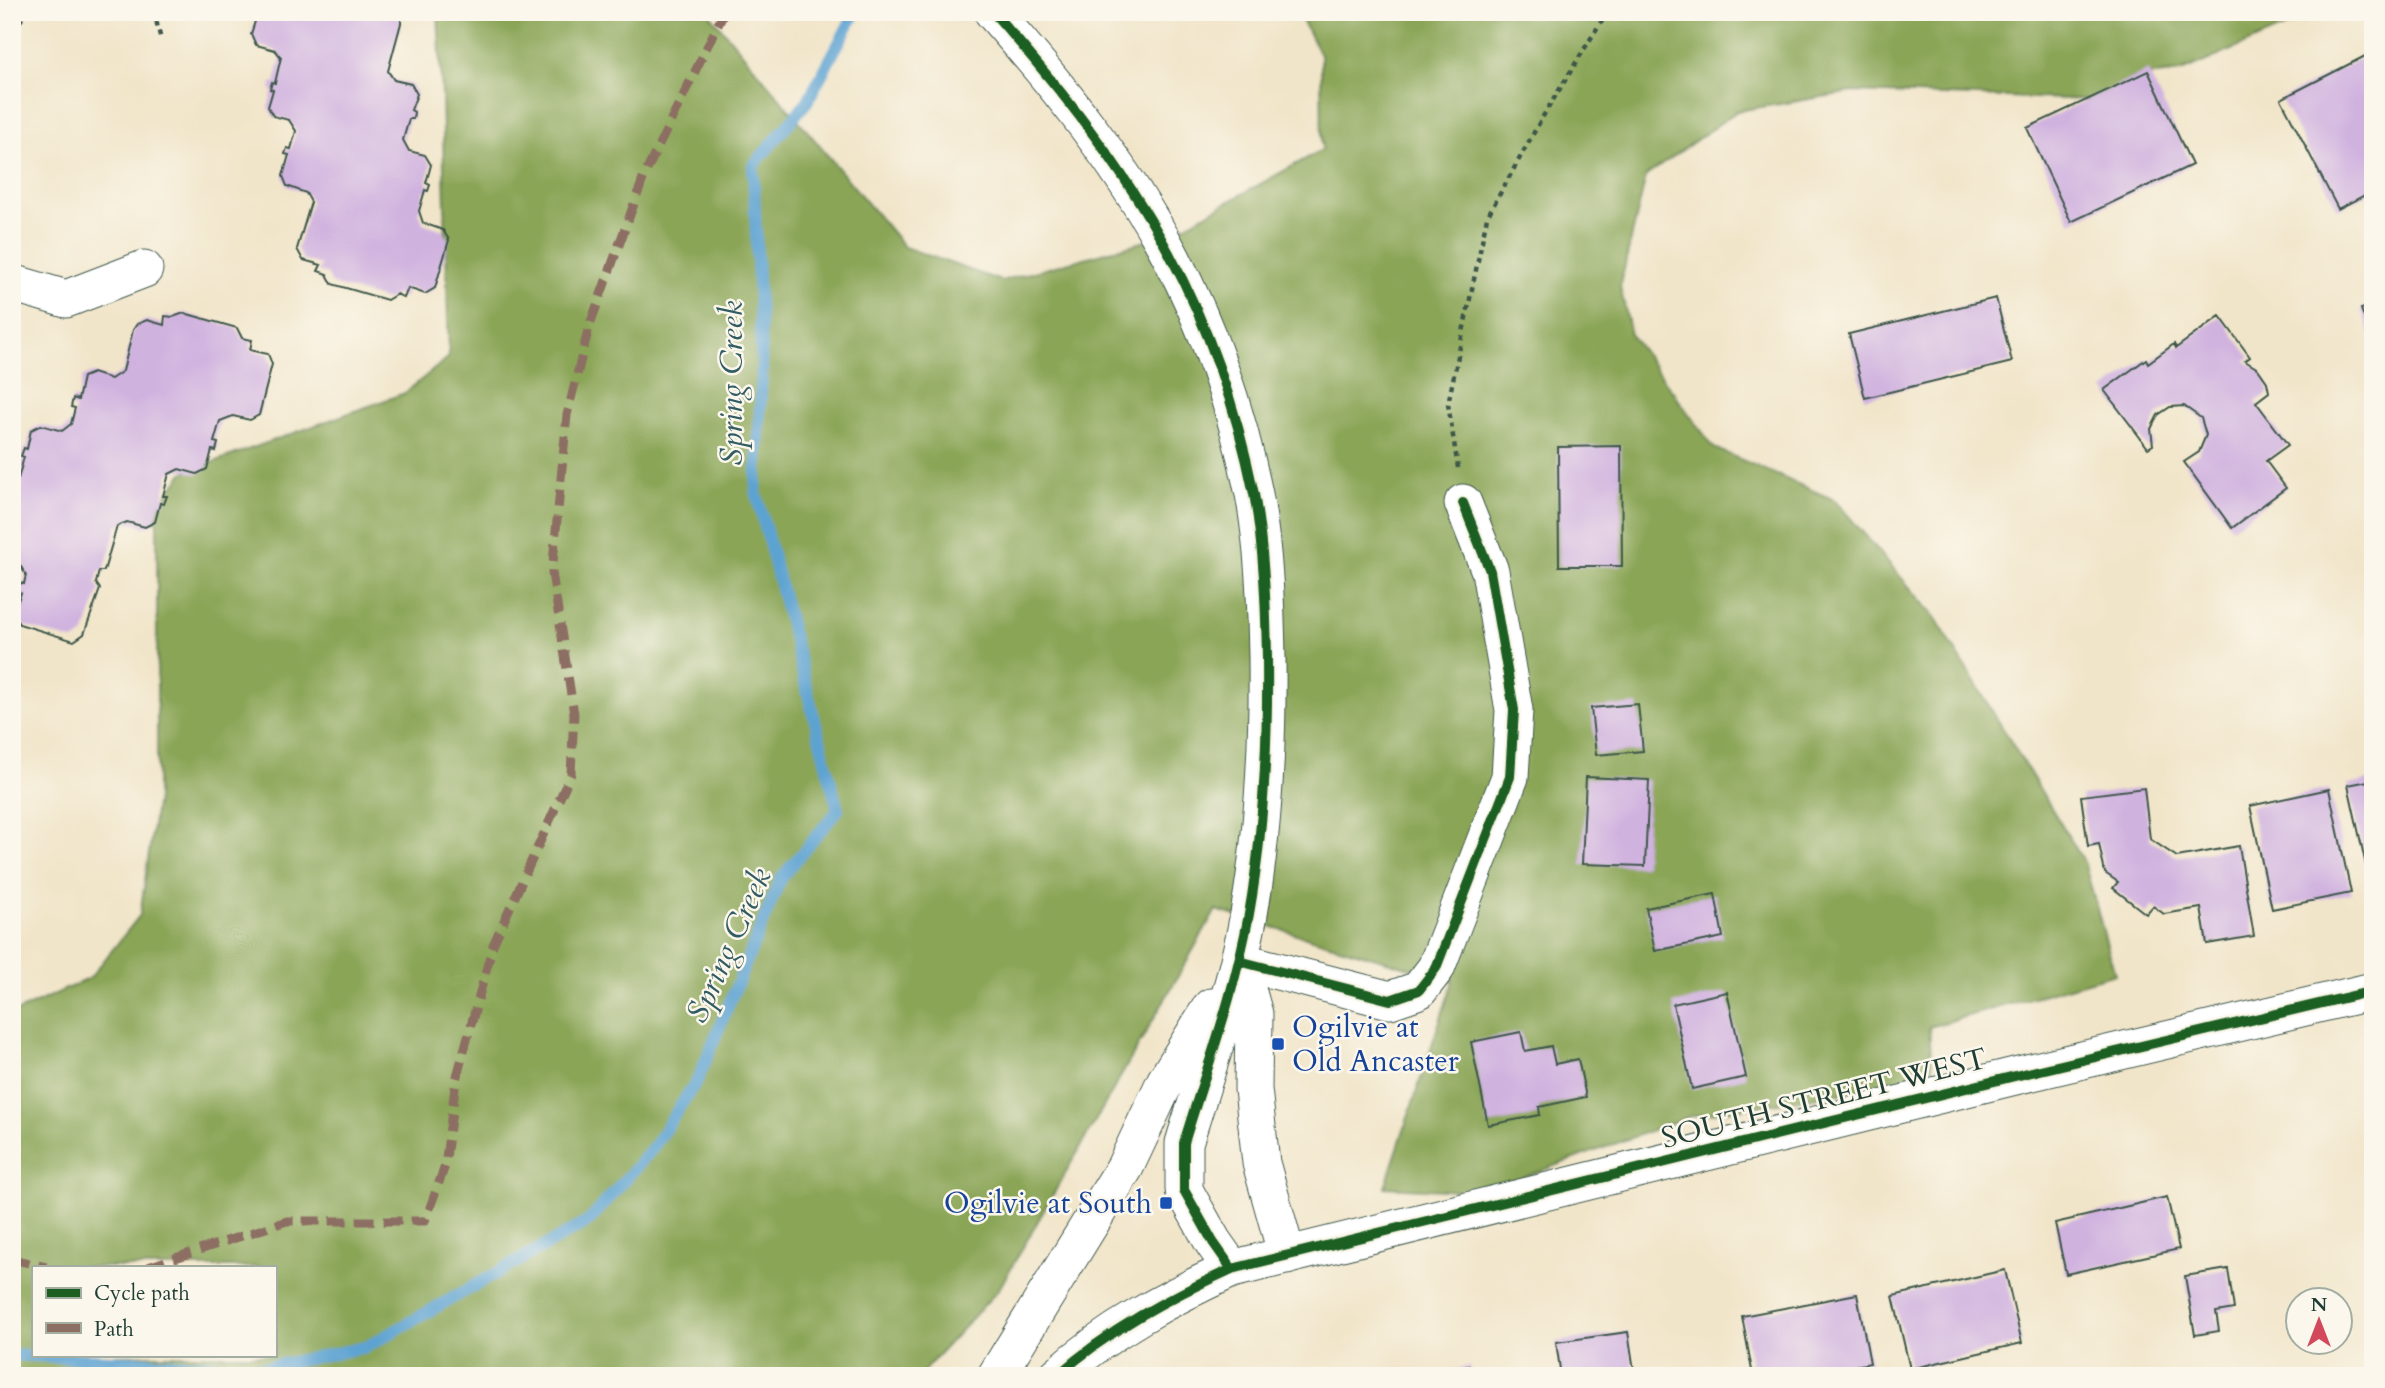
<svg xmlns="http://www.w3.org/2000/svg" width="2385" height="1388" font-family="Cardo,serif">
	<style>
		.forest { fill: #8aa556; stroke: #547145; stroke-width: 2; fill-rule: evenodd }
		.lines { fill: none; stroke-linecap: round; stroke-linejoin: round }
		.stream { stroke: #5da3d2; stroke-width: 12 }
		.building { fill: #d0b2df }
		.minor-casing { stroke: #3e564a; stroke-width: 39 }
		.path { stroke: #3e564a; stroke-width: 4.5; stroke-dasharray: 5 5; stroke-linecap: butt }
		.minor { stroke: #fff; stroke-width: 37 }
		.quiet { stroke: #8d6e63; stroke-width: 9; stroke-dasharray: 18 9; stroke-linecap: butt }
		.cycleway-casing { stroke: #fbf7ec; stroke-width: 15 }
		.cycleway { stroke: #1b5e20; stroke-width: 10 }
		.transit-dot { fill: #1a4fb4; stroke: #fbf7ec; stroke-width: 2.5 }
		.labels { text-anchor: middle; stroke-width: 5; stroke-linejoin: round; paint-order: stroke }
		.transit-label { font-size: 30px; fill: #164399; stroke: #fbf7ec; text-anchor: start }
		.street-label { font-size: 30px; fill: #1f3d34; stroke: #fbf7ec }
		.water-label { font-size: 32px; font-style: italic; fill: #325c63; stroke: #fbf7ec }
	</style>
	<rect width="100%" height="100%" fill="#fbf7ec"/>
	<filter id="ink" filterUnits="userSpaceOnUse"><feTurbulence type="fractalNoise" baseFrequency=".0143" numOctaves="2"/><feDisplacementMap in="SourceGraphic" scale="14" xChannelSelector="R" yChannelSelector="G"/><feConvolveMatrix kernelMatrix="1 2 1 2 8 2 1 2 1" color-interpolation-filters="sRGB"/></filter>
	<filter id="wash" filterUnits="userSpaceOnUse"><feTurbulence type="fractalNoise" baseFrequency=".00686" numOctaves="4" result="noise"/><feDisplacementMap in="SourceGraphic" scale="28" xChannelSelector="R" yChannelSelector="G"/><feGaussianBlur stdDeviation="1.57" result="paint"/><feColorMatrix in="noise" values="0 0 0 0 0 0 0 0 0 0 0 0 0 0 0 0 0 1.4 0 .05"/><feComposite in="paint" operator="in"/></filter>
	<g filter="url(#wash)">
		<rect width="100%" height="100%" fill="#f1e5c9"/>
		<path class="forest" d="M438 12H708L904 247 1001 281 1168 235 1322 150 1321 57 1298 12H2345L2299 21 2181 72 2146 76 2100 100 1852 92 1737 111 1646 176 1620 286 1631 335 1714 448 1835 500 1935 617 2084 862 2115 974 1929 1027 1933 1080 1691 1116 1483 1192 1385 1187 1453 981 1216 910 999 1289 919 1376H12V1014L90 978 140 915 157 798V508L183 473 405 393 449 357 442 95ZM33 1267H275V1355H33Z"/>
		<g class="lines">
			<path class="stream" d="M12 1355 263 1368 366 1347 589 1221 652 1149 698 1079 781 878 838 810 756 492 762 370 753 166 807 102 855 13"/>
		</g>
		<g id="blocks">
			<path class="building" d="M258 12H401V23L388 71 394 80 411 84 417 94 411 110 414 112 413 119H409L403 140 409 151 425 155 431 165 426 183 430 185 428 191 425 190 419 211 423 223 443 230 449 240 435 288 425 294 408 288 404 298 397 294 387 300 332 284 327 274 318 271 321 265 303 260 297 249 311 202 306 193 287 186 283 176 289 155 285 154 287 148 291 149 296 131 289 120 273 116 268 107 273 90 270 89 272 82 275 83 281 57 275 50 256 45 251 34Z
				M2373 52V191L2338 209 2281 99Z
				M2148 71 2192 165 2071 222 2027 128Z
				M1996 298 2012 362 1865 398 1849 334Z
				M2373 305V339H2372L2361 309Z
				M184 313 237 328 242 338 252 340 250 350 268 354 272 364 259 415 250 420 233 416 220 421 214 442 218 443 216 451 212 450 207 469 197 474 179 469 169 474 163 496H167L164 504 160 503 155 522 145 527 127 522 117 526 104 571H99L96 583 100 589 84 634 74 641 19 624 13 613 21 593 16 591 19 583 24 584 26 575 15 557 12 556V482L18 479 24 457 21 456 24 448 27 449 31 430 41 425 62 431 71 424 75 408 71 407 73 398 78 400 83 377 93 373 111 379 123 371 133 330 137 324 147 320 164 325 165 316 173 317Z
				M2220 316 2250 357 2245 361 2258 369 2267 382 2269 392 2256 402 2288 445 2266 461 2286 488 2232 528 2184 462 2199 452 2206 435 2201 418 2184 406 2170 407 2158 415 2151 429 2153 445 2148 448 2104 390 2146 359 2148 363 2174 344 2176 348Z
				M1621 446 1622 566H1559L1558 447Z
				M1638 704 1643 751 1596 755 1591 708Z
				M1586 777 1649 780 1645 866 1582 864Z
				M2373 780V891L2372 892 2348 785Z
				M2144 788 2150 839 2177 857 2239 846 2254 936 2207 944 2201 908 2164 914 2153 906 2146 914 2113 888 2118 882 2105 873 2099 844 2088 846 2081 796Z
				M2329 789 2351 893 2272 909 2250 806Z
				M1715 894 1723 937 1655 951 1646 908Z
				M1727 992 1746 1077 1692 1089 1673 1004Z
				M1521 1032 1525 1051 1551 1046 1555 1064 1578 1059 1586 1097 1539 1107 1540 1115 1488 1125 1471 1042Z
				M2167 1197 2179 1249 2066 1274 2055 1223Z
				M2228 1269 2234 1309 2216 1312 2219 1331 2195 1335 2185 1276Z
				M2005 1270 2022 1343 1910 1369 1893 1296Z
				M1857 1294 1870 1363 1803 1376H1753L1742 1316Z
				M1628 1332 1635 1376H1561L1556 1342Z
				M1469 1366 1471 1376H1430V1375Z"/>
		</g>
	</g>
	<g filter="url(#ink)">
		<use href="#blocks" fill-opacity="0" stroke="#3e564a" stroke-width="2"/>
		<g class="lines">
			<g class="minor-casing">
				<path id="minor" d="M993 12C1059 87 1122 165 1169 253 1209 328 1237 411 1254 494 1264 548 1266 604 1267 658 1268 744 1264 829 1249 914 1235 992 1207 1067 1184 1143V1190L1213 1242 1232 1269
					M12 283 66 299 144 269
					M1239 961 1390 1000 1419 990 1436 968 1510 777 1514 710 1490 571 1463 503
					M1239 961 1254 1014 1253 1089 1261 1163 1287 1256
					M996 1376 1125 1167 1165 1082 1211 1007
					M1057 1376C1108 1330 1170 1297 1232 1269L2015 1076 2373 991"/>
			</g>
			<path class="path" d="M154 12 161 40
				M12 29 21 20 25 12
				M1458 468 1448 404 1487 217 1542 118 1607 12"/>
			<use href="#minor" class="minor"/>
			<path class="quiet" d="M12 1259 46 1267
				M148 1267 287 1221H425L445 1166 456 1080 493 945 571 774 574 714 552 573 567 415 589 327 645 174 724 12"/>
			<g class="cycleway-casing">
				<path id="cycleway" d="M993 12C1059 87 1122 165 1169 253 1209 328 1237 411 1254 494 1264 548 1266 604 1267 658 1268 744 1264 829 1249 914 1235 992 1207 1067 1184 1143V1190L1213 1242 1232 1269
					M1239 961 1390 1000 1419 990 1436 968 1510 777 1514 710 1490 571 1463 503
					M1057 1376C1108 1330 1170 1297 1232 1269L2015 1076 2373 991"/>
			</g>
			<use href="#cycleway" class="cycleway"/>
		</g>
	</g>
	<g class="transit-dot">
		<rect x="1271" y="1037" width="14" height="14" rx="3.5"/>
		<rect x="1159" y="1196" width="14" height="14" rx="3.5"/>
	</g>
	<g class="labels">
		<g class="transit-label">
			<text x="1292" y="1037">Ogilvie at<tspan x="1292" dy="34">Old Ancaster</tspan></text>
			<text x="1152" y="1213" text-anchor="end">Ogilvie at South</text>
		</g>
		<g class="street-label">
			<text transform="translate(1824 1098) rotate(-14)" y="10">SOUTH STREET WEST</text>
		</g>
		<g class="water-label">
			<text transform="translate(731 383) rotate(-90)" y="11">Spring Creek</text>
			<text transform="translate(728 945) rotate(-66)" y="11">Spring Creek</text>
		</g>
	</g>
	<rect width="2385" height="1388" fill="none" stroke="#fbf7ec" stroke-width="42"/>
	<rect x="32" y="1266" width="245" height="91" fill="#fbf7ec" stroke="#a3ada2" stroke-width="2"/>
	<rect x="46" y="1288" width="35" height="10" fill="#1b5e20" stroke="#a3ada2" stroke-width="2"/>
	<text x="94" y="1300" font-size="21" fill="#1f3d34">Cycle path</text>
	<rect x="46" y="1323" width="35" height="10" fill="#8d6e63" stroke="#a3ada2" stroke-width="2"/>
	<text x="94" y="1336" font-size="21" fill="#1f3d34">Path</text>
	<g transform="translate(2319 1321)"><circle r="33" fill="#fbf7ec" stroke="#a3ada2" stroke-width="2"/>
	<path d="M0-5L12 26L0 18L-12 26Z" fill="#d1495b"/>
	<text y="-10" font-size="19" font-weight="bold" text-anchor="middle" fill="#1f3d34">N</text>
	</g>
</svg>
